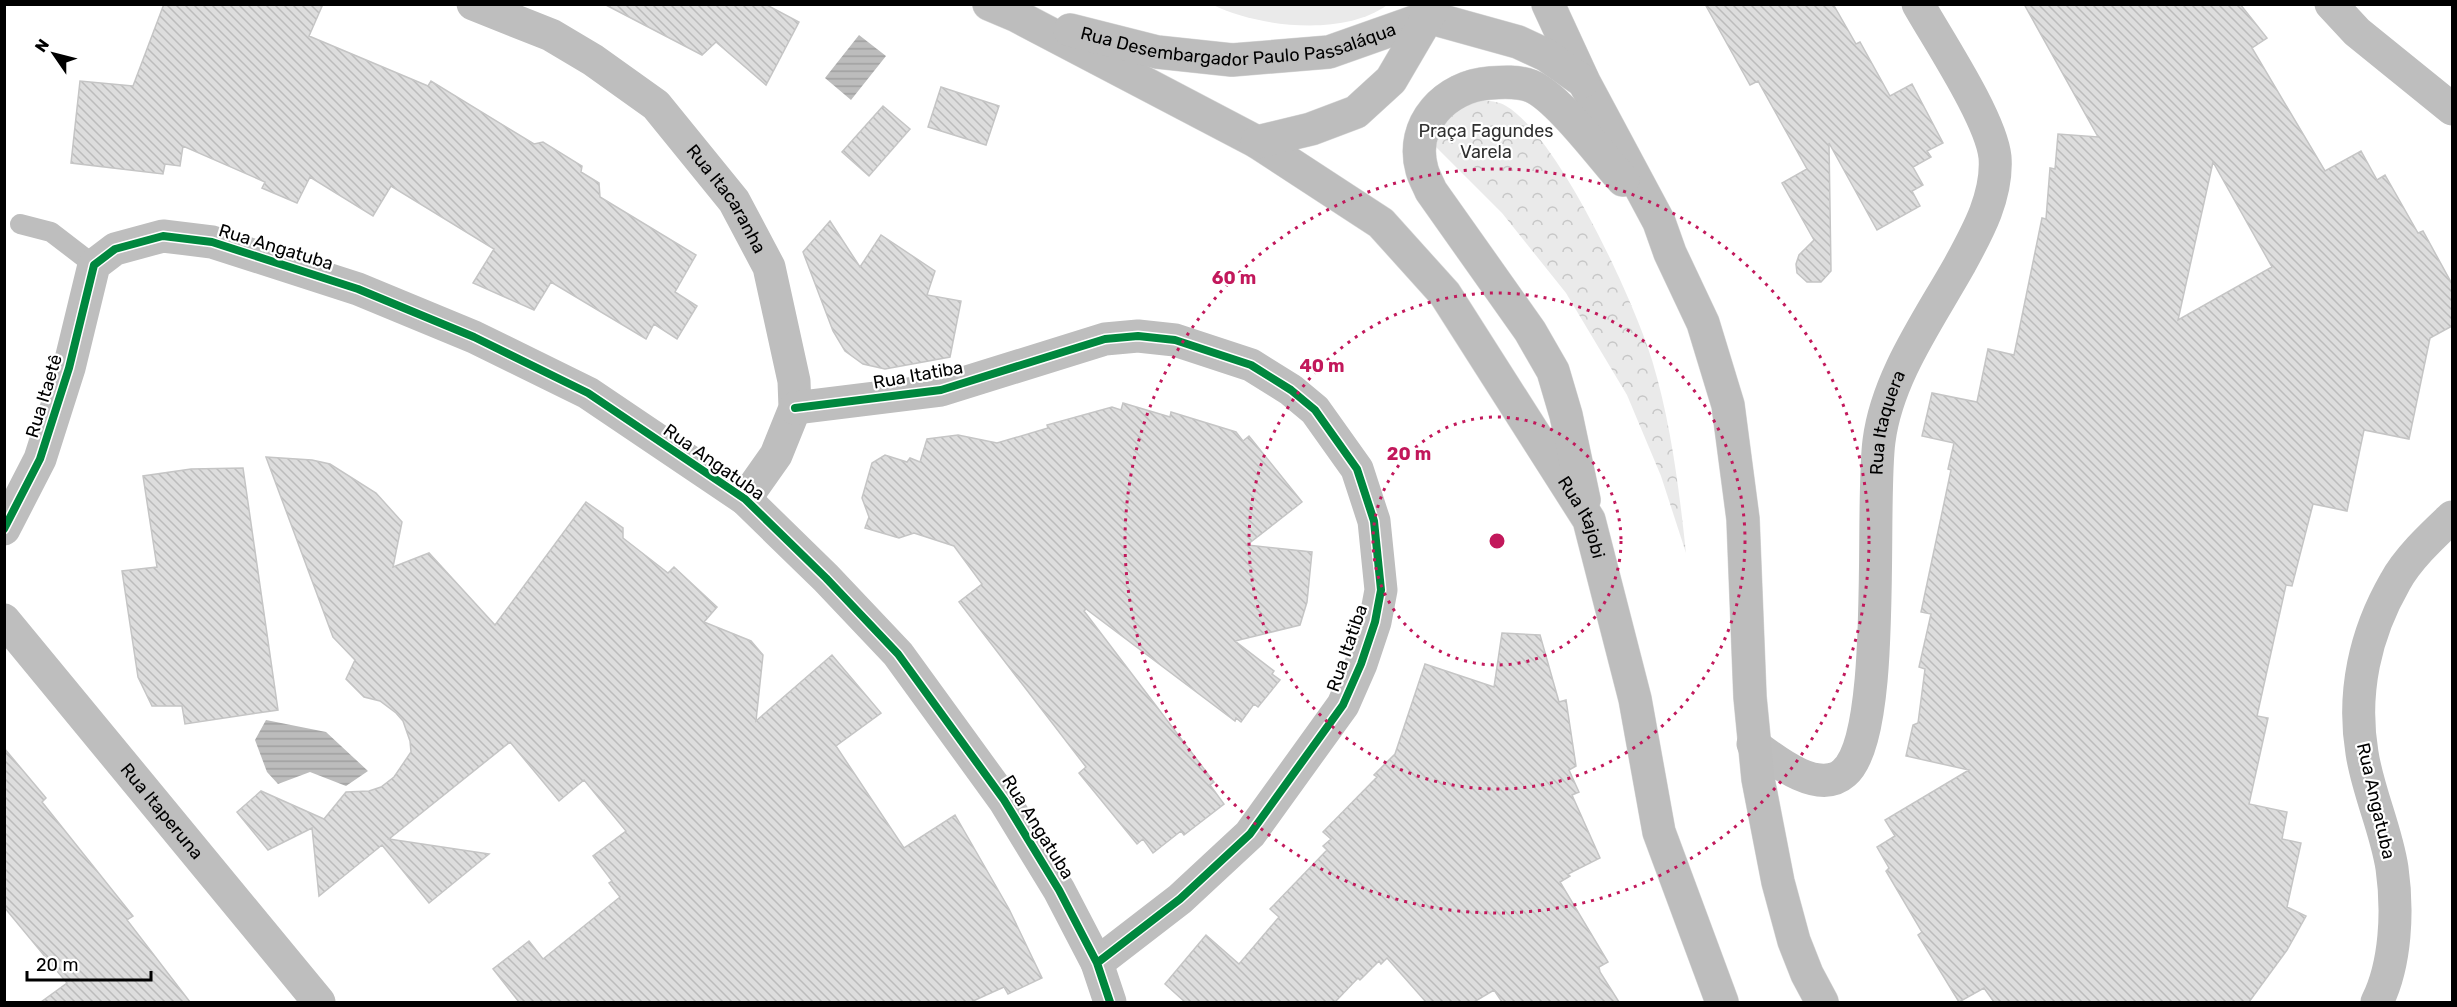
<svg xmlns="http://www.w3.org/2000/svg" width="2457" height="1007" font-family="Rubik,sans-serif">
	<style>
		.park { fill: url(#park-crowns) }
		.garden { fill: #eaeaea }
		.water { fill: url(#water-rules) }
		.building { fill: url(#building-back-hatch); stroke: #c5c5c5; stroke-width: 1.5; fill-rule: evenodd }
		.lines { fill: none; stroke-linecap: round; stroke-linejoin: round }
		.primary-casing { stroke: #dbdbdb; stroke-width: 34 }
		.service { stroke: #bebebe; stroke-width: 20 }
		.minor { stroke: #bebebe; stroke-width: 33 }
		.primary { stroke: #bdbdbd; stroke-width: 33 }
		.cycleway-casing { stroke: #fff; stroke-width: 11 }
		.cycleway { stroke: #00873e; stroke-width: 8 }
		.ring { fill: none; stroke: #c2185b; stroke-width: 3; stroke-dasharray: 3 6 }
		.labels { text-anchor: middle; stroke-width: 4.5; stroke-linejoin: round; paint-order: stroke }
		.street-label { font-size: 18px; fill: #000; stroke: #fff }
		.park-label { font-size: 18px; fill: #303030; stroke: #fff }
		.centre { fill: #c2185b; stroke: #fff; stroke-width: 3 }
		.ring-label { font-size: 18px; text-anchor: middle; font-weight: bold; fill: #c2185b; stroke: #fff; stroke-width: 4.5; stroke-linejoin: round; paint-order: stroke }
	</style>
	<defs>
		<pattern id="park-crowns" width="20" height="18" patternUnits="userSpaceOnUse" patternTransform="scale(1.5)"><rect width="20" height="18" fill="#eaeaea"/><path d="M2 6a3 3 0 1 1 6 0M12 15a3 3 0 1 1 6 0" fill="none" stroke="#c7c7c7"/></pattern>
		<pattern id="water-rules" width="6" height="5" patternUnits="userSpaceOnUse" patternTransform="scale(1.5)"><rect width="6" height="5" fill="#bcbcbc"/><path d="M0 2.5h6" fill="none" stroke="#a0a0a0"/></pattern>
		<pattern id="building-back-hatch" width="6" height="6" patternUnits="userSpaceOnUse" patternTransform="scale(1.5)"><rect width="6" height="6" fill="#ddd"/><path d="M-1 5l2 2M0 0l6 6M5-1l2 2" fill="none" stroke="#bcbcbc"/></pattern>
	</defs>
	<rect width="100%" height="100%" fill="#fff"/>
	<path class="park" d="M1480 100C1489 101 1498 101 1506 106 1558 136 1634 301 1652 360 1671 423 1679 488 1686 553L1661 476 1627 395 1566 293 1502 213 1434 145 1437 118Z"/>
	<path class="garden" d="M1213 5H1387C1344 37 1258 27 1213 5Z"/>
	<path class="water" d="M859 35 886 56 851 100 825 78Z
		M266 720 326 732 368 771 346 786 310 772 278 784 267 772 255 740Z"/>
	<path class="building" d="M164 4H323L309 36 428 86 431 81 534 144 543 142 582 166 581 172 599 183 600 197 696 255 675 292 697 306 677 339 654 324 646 339 551 282 534 310 473 283 494 249 391 186 373 216 310 177 297 203 262 188 265 182 183 146 180 166 165 164 163 174 71 163 80 81 133 86Z
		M604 4H765L799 22 766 85 716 42 702 55Z
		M1705 4H1833L1856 44 1860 42 1890 96 1912 84 1943 143 1927 151 1931 157 1913 167 1923 185 1912 191 1920 206 1877 230 1829 143 1831 271 1821 282H1807L1797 273 1796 264 1799 255 1814 240 1782 183 1807 169 1758 81 1750 85Z
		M2024 4H2240L2267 38 2252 48 2325 171 2361 151 2377 180 2385 175 2418 233 2423 231 2452 284V326L2430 338 2409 439 2364 430 2347 511 2313 504 2292 586 2286 585 2257 716 2268 718 2249 804 2287 812 2282 839 2301 843 2287 907 2306 916 2287 950 2249 1002H1994L1984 988 1959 1002 1918 935 1922 932 1886 871 1889 868 1877 847 1895 836 1885 820 1969 770 1906 756 1913 725 1918 723 1925 669 1919 667 1931 614 1921 612 1951 470 1948 469 1954 443 1922 436 1932 393 1977 402 1988 349 2014 355 2042 218 2046 219 2050 168 2055 169 2058 134 2098 137ZM2213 162 2272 267 2178 320Z
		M941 87 999 106 986 145 928 127Z
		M883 106 910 129 869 176 842 152Z
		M830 221 860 267 881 235 935 271 927 295 961 301 950 357 885 369 863 364 845 351 833 331 803 252Z
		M1123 403 1170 417 1171 412 1236 432 1243 441 1249 436 1302 502 1247 545 1312 552 1307 602 1300 625 1235 641 1274 671 1272 674 1280 680 1258 707 1254 704 1241 722 1236 718 1235 721 1086 609 1084 611 1214 782 1210 785 1224 804 1184 835 1181 831 1153 853 1143 839 1137 844 1079 773 1086 767 959 602 982 584 954 546 914 533 899 538 865 528 869 517 862 498 872 463 885 455 907 462 910 458 920 462 927 439 958 435 997 443 1048 428 1047 425 1112 407 1121 410Z
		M266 457 312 460 330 464 376 493 402 522 393 567 429 553 495 625 586 502 623 528V538L668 573 674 567 717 607 704 622 751 641 763 655 756 721 832 655 881 713 836 746 904 848 955 815 1009 909 1042 978 1008 994 1004 987 971 1002H519L493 969 529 941 543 959 620 897 609 883 612 881 593 856 626 831 584 780 559 801 510 742 389 839 489 854 429 903 382 845 319 896 312 828 268 850 237 812 261 791 324 819 346 792 369 791 381 787 394 777 411 752 410 741 403 721 396 713 380 701 364 697 346 679 355 660 333 637Z
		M243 468 278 710 185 724 182 706H152L138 677 122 571 157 567 143 476 191 469Z
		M1502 633 1540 635 1559 702 1566 700 1576 766 1569 770 1579 792 1572 795 1600 858 1568 874 1570 876 1560 882 1608 962 1599 967 1600 972 1619 1002H1502L1494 990 1474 1002H1426L1387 958 1381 964 1379 961 1360 980 1358 978 1335 1002H1185L1165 984 1206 935 1239 964 1279 917 1270 909 1327 850 1323 846 1331 839 1323 832 1377 777 1374 775 1395 754 1425 664 1494 687Z
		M4 748 46 798 42 802 133 916 127 920 190 1002H41L67 983 4 907Z"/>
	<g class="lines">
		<g class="primary-casing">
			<g id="primary">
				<path id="s4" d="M989 4 1015 15 1257 142 1381 223 1445 294 1589 520 1635 699 1659 832 1722 1002"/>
				<path d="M1548 4 1584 82 1659 222 1670 253 1703 323 1728 405 1743 519 1750 697 1758 779 1778 882 1794 941 1807 974 1822 1002"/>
				<path d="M1428 17 1518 42 1546 55 1583 81"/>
				<path id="s5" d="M1070 30 1157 52 1232 60 1329 52 1428 17"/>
				<path d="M1257 142 1311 129 1356 112 1391 80 1432 10"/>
				<path d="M1584 500 1566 415 1553 371 1530 331 1431 191C1428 184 1424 177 1422 170 1409 124 1446 86 1490 83 1503 82 1518 81 1531 86 1558 97 1602 157 1623 180"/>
			</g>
		</g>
		<path class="service" d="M20 224 51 232 94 265"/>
		<g class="minor">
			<path id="s1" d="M473 4 551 35 593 60 656 105 734 201 769 267 794 381 795 408 776 455 745 499"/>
			<path d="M2331 4 2357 32 2452 109"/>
			<path d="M795 408 941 390 1105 339 1138 336 1175 340 1251 365 1291 390 1315 410 1357 469 1374 521 1381 590 1375 622 1361 664 1343 705 1250 834 1180 899 1097 963"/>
			<path d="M4 529 40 459 69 368 94 265 115 249 163 236 212 242 358 289 474 337 588 393 745 499 826 578 898 654 1004 800 1059 890 1097 963 1110 1002"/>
			<path id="s2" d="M4 620 319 1002"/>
			<path id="s3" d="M1753 744C1773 759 1818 796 1844 773 1888 735 1870 508 1879 441 1887 378 1928 321 1959 266 1977 233 1998 196 1995 157 1991 119 1939 41 1918 4"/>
			<path d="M2377 1002C2396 964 2398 910 2392 868 2386 829 2368 792 2362 753 2352 693 2365 634 2395 582 2408 558 2433 535 2452 517"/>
		</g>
		<use href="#primary" class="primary"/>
		<g class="cycleway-casing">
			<path id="cycleway" d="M795 408 941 390 1105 339 1138 336 1175 340 1251 365 1291 390 1315 410 1357 469 1374 521 1381 590 1375 622 1361 664 1343 705 1250 834 1180 899 1097 963
				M4 529 40 459 69 368 94 265 115 249 163 236 212 242 358 289 474 337 588 393 745 499 826 578 898 654 1004 800 1059 890 1097 963 1110 1002"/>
		</g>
		<use href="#cycleway" class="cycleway"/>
	</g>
	<g class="ring">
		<circle cx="1497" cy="541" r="124"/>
		<circle cx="1497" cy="541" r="248"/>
		<circle cx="1497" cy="541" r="372"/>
	</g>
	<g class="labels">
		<g class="street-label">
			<text dy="6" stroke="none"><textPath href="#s5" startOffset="172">Rua Desembargador Paulo Passaláqua</textPath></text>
			<text dy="6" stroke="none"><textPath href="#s1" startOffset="328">Rua Itacaranha</textPath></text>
			<text transform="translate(276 247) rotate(17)" y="6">Rua Angatuba</text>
			<text transform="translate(918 375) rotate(-10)" y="6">Rua Itatiba</text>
			<text transform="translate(44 396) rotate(-73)" y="6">Rua Itaetê</text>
			<text dy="6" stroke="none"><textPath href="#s3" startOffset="460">Rua Itaquera</textPath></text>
			<text transform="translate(714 462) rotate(35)" y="6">Rua Angatuba</text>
			<text dy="6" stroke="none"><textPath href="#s4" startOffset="808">Rua Itajobi</textPath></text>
			<text transform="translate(1347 648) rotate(-71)" y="6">Rua Itatiba</text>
			<text transform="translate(2376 801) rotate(77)" y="6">Rua Angatuba</text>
			<text dy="6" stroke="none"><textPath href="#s2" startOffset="248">Rua Itaperuna</textPath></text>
			<text transform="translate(1038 827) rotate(58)" y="6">Rua Angatuba</text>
		</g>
		<g class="park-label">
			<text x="1486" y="137">Praça Fagundes<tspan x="1486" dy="21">Varela</tspan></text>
		</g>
	</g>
	<circle cx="1497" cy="541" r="9" class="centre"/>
	<g class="ring-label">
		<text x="1234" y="284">60 m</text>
		<text x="1322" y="372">40 m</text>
		<text x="1409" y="460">20 m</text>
	</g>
	<rect width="2457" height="1007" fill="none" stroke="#000000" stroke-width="12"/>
	<g transform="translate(54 54) rotate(305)" stroke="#ffffff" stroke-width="4.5" paint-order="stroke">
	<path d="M0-4.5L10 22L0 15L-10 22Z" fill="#000000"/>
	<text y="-9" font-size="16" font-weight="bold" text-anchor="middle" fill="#000000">N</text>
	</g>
	<path d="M27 971v9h124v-9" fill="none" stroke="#000000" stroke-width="3"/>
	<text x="36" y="971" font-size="18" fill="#000000" stroke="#ffffff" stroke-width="4.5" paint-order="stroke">20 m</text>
</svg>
